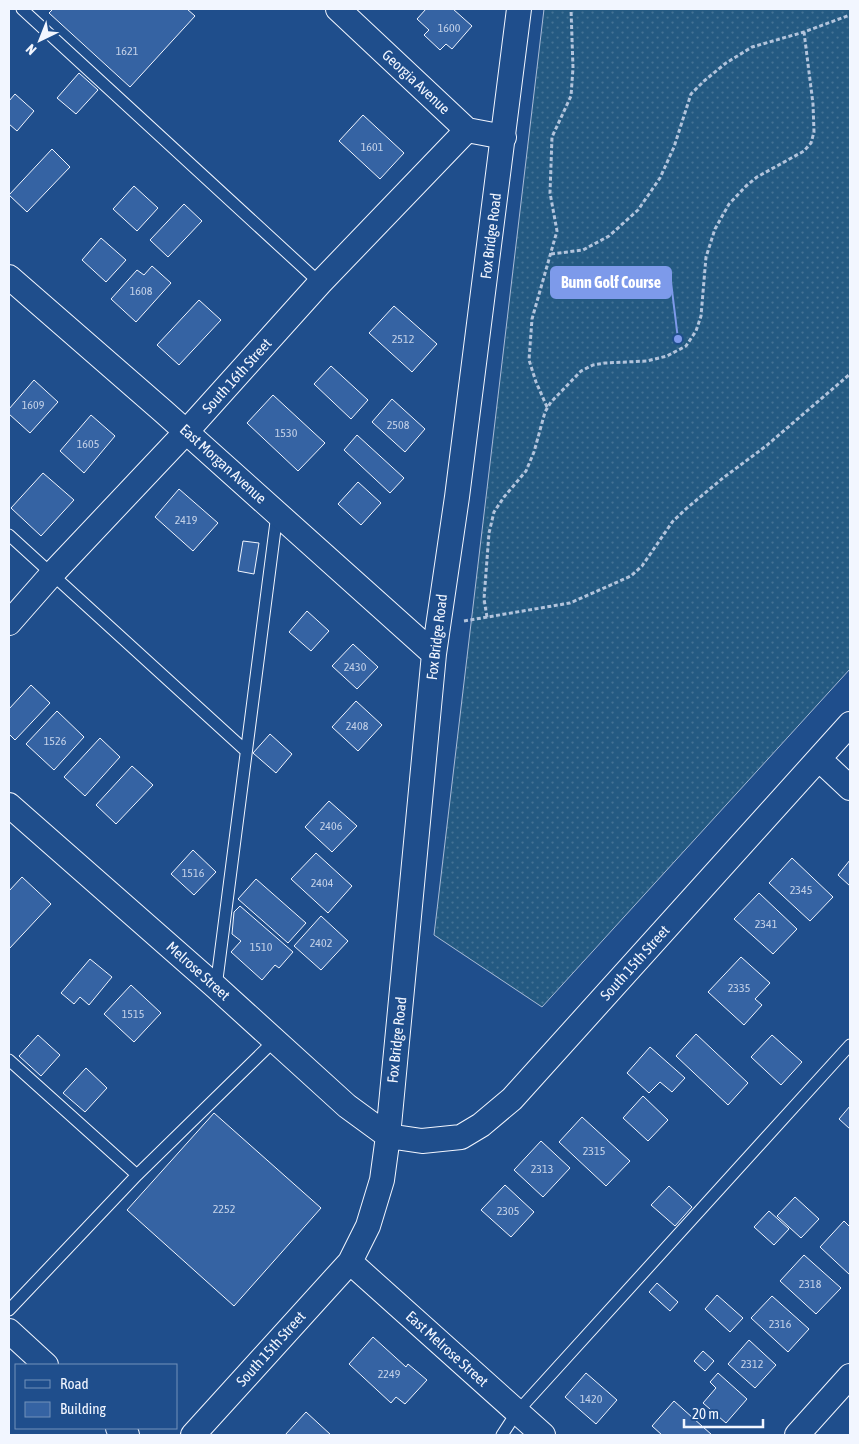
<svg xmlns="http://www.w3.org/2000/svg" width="859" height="1444" font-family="'Asap Condensed',sans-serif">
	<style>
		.grass { fill: url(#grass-dots); stroke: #a8bbd7 }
		.building { fill: #3563a3; stroke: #f2f6ff }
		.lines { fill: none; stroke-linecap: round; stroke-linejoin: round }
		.service-casing { stroke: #f2f6ff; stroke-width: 13 }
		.minor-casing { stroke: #f2f6ff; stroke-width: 26 }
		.path { stroke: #b3c4dc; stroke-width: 3; stroke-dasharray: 4 2.5; stroke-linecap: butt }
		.service { stroke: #1f4e8c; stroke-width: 11 }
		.minor { stroke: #1f4e8c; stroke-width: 24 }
		.labels { text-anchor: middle; stroke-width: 4; stroke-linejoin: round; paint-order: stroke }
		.number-label { font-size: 12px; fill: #c3d1e8 }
		.street-label { font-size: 15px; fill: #f2f6ff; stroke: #1f4e8c }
		.leader { fill: none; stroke: #7d9aea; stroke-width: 2 }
		.callout-dot { fill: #7d9aea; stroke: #1f4e8c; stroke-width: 2 }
		.callout { fill: #7d9aea; stroke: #7d9aea; stroke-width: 2 }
		.callout-label { font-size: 16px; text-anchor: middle; font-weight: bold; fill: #fff }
	</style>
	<defs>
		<pattern id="grass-dots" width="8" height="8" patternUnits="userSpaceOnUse" patternTransform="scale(1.25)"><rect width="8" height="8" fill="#245a82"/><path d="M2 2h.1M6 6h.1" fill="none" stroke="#447295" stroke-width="1.8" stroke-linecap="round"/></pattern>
	</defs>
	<rect width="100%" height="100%" fill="#1f4e8c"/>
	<path class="grass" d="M544 9H850V669L542 1007 434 935Z"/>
	<path class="building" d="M53 9H187L195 16 130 87 49 13Z
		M426 9H453L472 26 452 49 446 44 440 50 424 35 429 30 417 19Z
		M79 73 98 90 76 114 57 98Z
		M15 94 34 111 17 131 9 124V101Z
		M363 115 404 153 380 179 339 141Z
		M52 149 70 167 27 212 9 195Z
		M134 186 158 208 137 231 113 209Z
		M184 204 202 221 168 257 150 240Z
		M101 238 126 260 106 282 82 260Z
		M152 266 171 283 136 322 111 299 137 270 144 275Z
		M199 300 221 320 179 365 157 345Z
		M394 306 437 344 412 372 369 333Z
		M331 366 368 400 351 419 314 384Z
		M34 380 58 402 30 433 9 414V409Z
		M273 395 325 443 298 471 247 423Z
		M392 399 425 429 405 452 372 422Z
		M91 415 115 436 84 473 60 451Z
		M357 435 404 478 390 493 344 450Z
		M43 473 74 500 41 536 11 508Z
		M358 482 381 503 361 525 338 504Z
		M179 489 218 523 193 551 155 517Z
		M243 541 259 543 254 574 238 571Z
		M307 611 329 631 311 651 289 632Z
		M353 644 378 667 357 689 332 666Z
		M31 685 50 703 15 740 9 734V709Z
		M356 701 382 725 358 751 332 727Z
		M57 711 84 737 54 770 26 744Z
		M270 734 292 754 276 773 253 753Z
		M100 738 120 757 85 796 64 777Z
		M132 766 153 785 116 824 96 805Z
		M329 801 357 826 332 852 305 827Z
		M193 850 216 872 194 895 171 874Z
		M316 853 352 886 328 913 291 879Z
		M792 858 833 897 810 921 769 883Z
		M850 860V886L838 875Z
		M22 877 51 904 9 949V891Z
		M256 879 306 923 288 943 238 899Z
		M759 893 797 929 773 954 734 919Z
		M240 906 293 952 279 968 275 965 262 980 231 952 241 941 232 934 234 912Z
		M321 916 348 941 321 970 294 946Z
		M741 957 770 983 755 999 762 1005 744 1025 708 992Z
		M90 959 112 977 89 1005 80 997 74 1004 61 993Z
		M131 985 161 1013 134 1042 104 1014Z
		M696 1034 748 1083 728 1105 676 1056Z
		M38 1035 60 1055 41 1076 19 1056Z
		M772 1035 802 1062 781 1085 751 1057Z
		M650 1047 685 1078 672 1092 660 1082 649 1093 627 1073Z
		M86 1068 107 1088 85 1112 63 1093Z
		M643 1096 668 1120 648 1141 623 1118Z
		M850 1106V1129L839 1119Z
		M214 1113 321 1208 234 1306 127 1210Z
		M582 1117 630 1161 606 1186 559 1142Z
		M541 1141 570 1168 543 1197 514 1170Z
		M505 1185 534 1212 511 1237 481 1210Z
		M669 1186 692 1207 675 1226 651 1205Z
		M795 1197 819 1219 801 1238 777 1216Z
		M769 1211 789 1229 774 1245 754 1227Z
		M844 1221 850 1227V1275L820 1247Z
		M804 1255 841 1288 816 1314 780 1281Z
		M657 1283 678 1302 670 1311 649 1292Z
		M717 1295 743 1318 730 1332 705 1309Z
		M772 1296 809 1329 788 1352 751 1318Z
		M373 1337 406 1367 408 1364 427 1380 405 1404 396 1397 391 1403 349 1364Z
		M749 1340 776 1365 755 1388 728 1364Z
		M703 1351 714 1361 705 1371 694 1361Z
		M586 1373 617 1400 596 1424 565 1397Z
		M718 1373 747 1399 726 1423 703 1403 716 1388 710 1382Z
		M674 1401 712 1435H662L652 1426Z
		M306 1412 331 1435H285Z"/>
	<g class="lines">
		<g class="service-casing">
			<path id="service" d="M22 9 320 283
				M9 535 246 751
				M216 987 277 514
				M9 1060 137 1175
				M9 1310 137 1175 274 1041
				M502 1435 517 1412 850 1045"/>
		</g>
		<g class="minor-casing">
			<path id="minor" d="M338 9 467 130 504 137
				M9 277 164 412 434 654
				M9 623 52 574 186 432 320 283 467 130
				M819 759 850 788
				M9 805 216 987 347 1106 388 1136 422 1141 461 1137 481 1125 512 1099 850 724
				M350 1262 543 1435
				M9 1331 46 1365
				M118 1428 127 1435
				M193 1435 350 1262 368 1226 382 1180 388 1136 434 654 457 497 519 9
				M797 1435 850 1376"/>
		</g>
		<path class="path" d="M551 254 583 250 609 236 638 210 660 178 674 147 691 94 704 81 726 63 752 47 804 32 850 15
			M547 407 536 382 529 360 532 319 557 231 550 193 552 137 571 96 573 68 571 9
			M487 617 484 599 489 533 494 512 504 497 526 471 534 452 545 412 551 402 581 371 593 365 605 363 647 361 667 356 686 346 696 331 701 316 706 257 715 229 729 204 746 186 757 177 804 151 811 143 814 132 813 104 804 32
			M464 621 570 603 631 576 642 566 673 521 687 508 723 478 766 446 850 374"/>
		<use href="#service" class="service"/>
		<use href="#minor" class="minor"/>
	</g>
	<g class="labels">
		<g class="number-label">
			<text x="449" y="32">1600</text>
			<text x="127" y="55">1621</text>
			<text x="372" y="151">1601</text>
			<text x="141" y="295">1608</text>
			<text x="403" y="343">2512</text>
			<text x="33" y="409">1609</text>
			<text x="398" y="429">2508</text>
			<text x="286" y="437">1530</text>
			<text x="88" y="448">1605</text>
			<text x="186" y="524">2419</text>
			<text x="355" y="671">2430</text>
			<text x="357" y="730">2408</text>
			<text x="55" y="745">1526</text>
			<text x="331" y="830">2406</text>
			<text x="193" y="877">1516</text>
			<text x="322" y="887">2404</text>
			<text x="801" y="894">2345</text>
			<text x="766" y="928">2341</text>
			<text x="321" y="947">2402</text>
			<text x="261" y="951">1510</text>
			<text x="739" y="992">2335</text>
			<text x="133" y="1018">1515</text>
			<text x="594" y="1155">2315</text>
			<text x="542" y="1173">2313</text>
			<text x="224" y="1213">2252</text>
			<text x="508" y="1215">2305</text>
			<text x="810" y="1288">2318</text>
			<text x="780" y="1328">2316</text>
			<text x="752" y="1368">2312</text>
			<text x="389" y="1378">2249</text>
			<text x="591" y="1403">1420</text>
		</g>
		<g class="street-label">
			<text transform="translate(416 82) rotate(43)" y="5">Georgia Avenue</text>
			<text transform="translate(491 236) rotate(-83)" y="5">Fox Bridge Road</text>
			<text transform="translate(237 376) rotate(-48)" y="5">South 16th Street</text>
			<text transform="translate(223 464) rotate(42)" y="5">East Morgan Avenue</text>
			<text transform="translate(437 637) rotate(-83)" y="5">Fox Bridge Road</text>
			<text transform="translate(635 963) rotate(-48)" y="5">South 15th Street</text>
			<text transform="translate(198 971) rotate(42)" y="5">Melrose Street</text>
			<text transform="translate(397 1040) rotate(-84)" y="5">Fox Bridge Road</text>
			<text transform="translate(271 1349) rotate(-48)" y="5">South 15th Street</text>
			<text transform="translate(447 1349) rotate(42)" y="5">East Melrose Street</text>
		</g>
	</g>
	<path class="leader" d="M678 339L671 282"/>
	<circle class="callout-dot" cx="678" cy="339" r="5"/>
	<rect class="callout" x="551" y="267" width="120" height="31" rx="5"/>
	<g class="callout-label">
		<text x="611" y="288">Bunn Golf Course</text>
	</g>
	<rect width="859" height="1444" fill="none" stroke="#f2f6ff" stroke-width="20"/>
	<rect x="15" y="1364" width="162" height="65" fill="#1f4e8c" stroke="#7391ba"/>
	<rect x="25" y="1380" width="25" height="8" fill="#1f4e8c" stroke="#7391ba"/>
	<text x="60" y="1389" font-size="15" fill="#f2f6ff">Road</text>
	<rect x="25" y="1402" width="25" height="15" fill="#3563a3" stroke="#7391ba"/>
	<text x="60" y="1414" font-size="15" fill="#f2f6ff">Building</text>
	<g transform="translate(40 40) rotate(223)" stroke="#1f4e8c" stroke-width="4" paint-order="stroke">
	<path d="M0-4L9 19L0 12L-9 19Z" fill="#f2f6ff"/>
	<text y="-8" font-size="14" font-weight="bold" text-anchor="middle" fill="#f2f6ff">N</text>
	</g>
	<path d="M684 1419v8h79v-8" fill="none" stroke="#f2f6ff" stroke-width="2.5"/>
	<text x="692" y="1419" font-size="15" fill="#f2f6ff" stroke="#1f4e8c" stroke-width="4" paint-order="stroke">20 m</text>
</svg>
